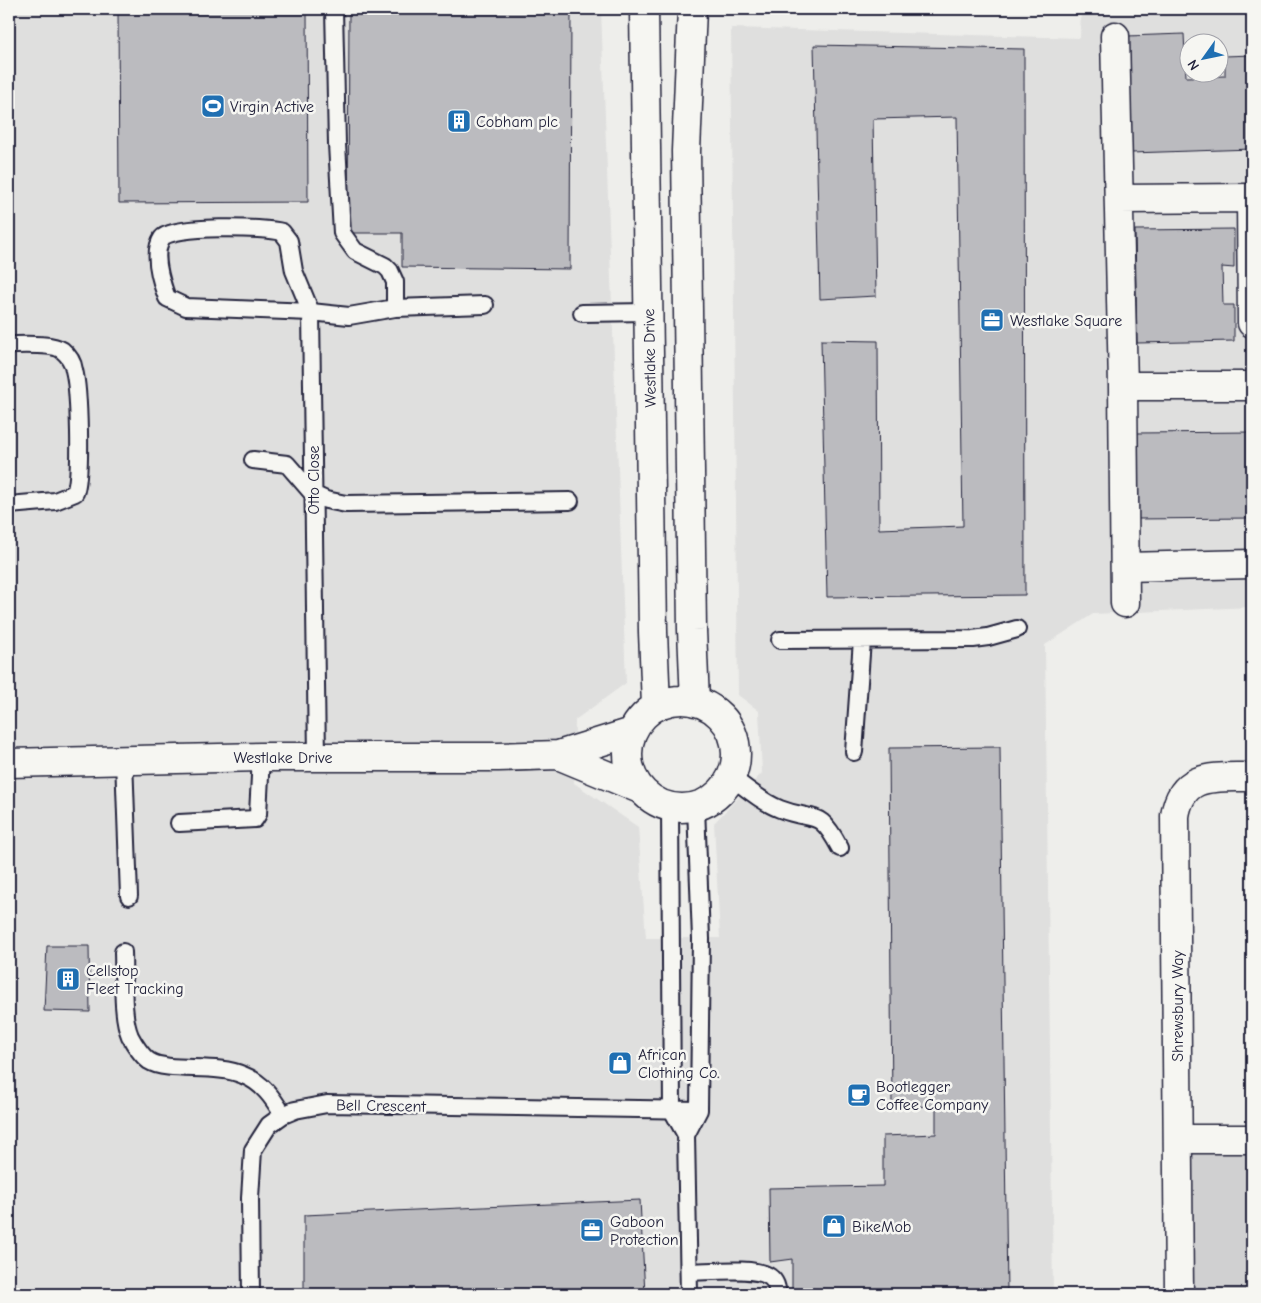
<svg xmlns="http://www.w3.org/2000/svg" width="1261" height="1303" font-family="'Comic Neue',sans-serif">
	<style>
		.built { fill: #dfdfde; fill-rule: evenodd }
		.green { fill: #d0d0d1; stroke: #797986 }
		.building { fill: #bbbbbf; stroke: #22223b }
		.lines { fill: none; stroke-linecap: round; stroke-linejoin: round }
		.service-casing { stroke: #22223b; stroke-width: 20 }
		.minor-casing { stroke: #22223b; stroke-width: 31 }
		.service { stroke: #f6f6f2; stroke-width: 16 }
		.minor { stroke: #f6f6f2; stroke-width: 28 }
		.labels { text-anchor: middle; stroke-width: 5; stroke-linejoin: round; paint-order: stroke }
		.poi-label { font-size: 16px; fill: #22223b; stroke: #f6f6f2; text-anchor: start }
		.street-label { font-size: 16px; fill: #22223b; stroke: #f6f6f2 }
	</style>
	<rect width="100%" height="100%" fill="#eeeeeb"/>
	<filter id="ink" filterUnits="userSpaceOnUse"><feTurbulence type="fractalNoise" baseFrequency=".02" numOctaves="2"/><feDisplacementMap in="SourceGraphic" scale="10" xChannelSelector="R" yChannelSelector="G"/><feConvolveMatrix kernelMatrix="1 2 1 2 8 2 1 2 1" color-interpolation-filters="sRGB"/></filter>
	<g filter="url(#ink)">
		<path class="built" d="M9 9H601L626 683 575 720 574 783 638 827 646 938H720L714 823 762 773 759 711 738 695 731 28 1080 38 1081 9H1252V607L1093 614 1045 645 1053 1294H9ZM1188 42H1218V72H1188Z"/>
		<path class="green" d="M1178 1139H1252V1294H1179Z"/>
		<path class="building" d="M118 9H307L308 202 119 203Z
			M349 9H571L570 269 402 267V233H348Z
			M1184 34 1186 77 1225 76V56L1252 55V149L1131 153 1127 36Z
			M814 45 1024 49 1025 595 827 597 821 340 878 341 879 529 963 526 957 117 873 119 876 296 820 299Z
			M1234 229V268L1222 267 1223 305H1234V341L1137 343 1135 230Z
			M1252 432V518L1136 519 1135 433Z
			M1000 747 1007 1294H792V1259L770 1262 769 1188 883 1186V1136L936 1134V1106L892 1107 889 748Z
			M47 946H89L90 1012 44 1011Z
			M640 1200 645 1294H304V1215Z"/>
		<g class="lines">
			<g class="service-casing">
				<path id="service" d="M334 9 337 144 342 233 355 251 385 266 390 271 395 282V308
					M582 313 648 312
					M9 345C22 345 52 343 62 350 68 355 73 362 74 370 79 389 82 475 75 493L55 501 9 505
					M253 460 287 464 313 494 326 500 346 504 570 501
					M780 640 973 639 988 637 1017 629
					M854 752 862 640
					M317 757 311 312 294 271 289 241 282 232C266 227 171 225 162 238 152 253 161 282 167 298L186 307 311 312 349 316 395 308 485 305
					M124 760 129 896
					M731 777C746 788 762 802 780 809 816 823 818 807 840 848
					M670 807 672 1110 686 1135 689 1294
					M179 823 255 819 258 814 261 757
					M123 952C124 976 121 1015 130 1036 134 1044 142 1056 149 1061 168 1073 217 1063 243 1075 262 1082 273 1098 283 1115
					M686 1135 699 1110 701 939 696 807
					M689 1272C708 1272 755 1266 770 1277 776 1281 777 1288 778 1294
					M251 1294 250 1198 253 1150 269 1125 283 1115 295 1110 327 1104 699 1110"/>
			</g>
			<g class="minor-casing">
				<path id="minor" d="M644 9 653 632 656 706
					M692 9 686 151 692 630 695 702
					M1115 36 1123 386 1125 603
					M1251 198 1252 323
					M1119 199 1252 198
					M1123 386H1252
					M1125 567 1252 564
					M628 754a54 54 0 1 1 108 0a54 54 0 1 1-108 0Z
					M558 755 640 789
					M9 763 261 757H498L558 755 632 732
					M1178 1139H1252
					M1179 1294 1175 816C1182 771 1216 778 1252 777"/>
			</g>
			<use href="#service" class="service"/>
			<use href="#minor" class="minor"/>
		</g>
	</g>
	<defs>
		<g id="stadium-square" transform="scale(1.25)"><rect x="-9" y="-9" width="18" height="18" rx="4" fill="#1f6fb2" stroke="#f6f6f2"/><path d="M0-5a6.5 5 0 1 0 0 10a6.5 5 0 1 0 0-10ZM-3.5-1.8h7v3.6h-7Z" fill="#fff"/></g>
		<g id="building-square" transform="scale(1.25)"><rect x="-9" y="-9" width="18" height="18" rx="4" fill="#1f6fb2" stroke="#f6f6f2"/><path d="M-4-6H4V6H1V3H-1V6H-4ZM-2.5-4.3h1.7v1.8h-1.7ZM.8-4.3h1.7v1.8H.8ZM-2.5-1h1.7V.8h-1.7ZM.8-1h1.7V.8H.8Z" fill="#fff"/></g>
		<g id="office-square" transform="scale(1.25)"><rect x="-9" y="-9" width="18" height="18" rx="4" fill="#1f6fb2" stroke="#f6f6f2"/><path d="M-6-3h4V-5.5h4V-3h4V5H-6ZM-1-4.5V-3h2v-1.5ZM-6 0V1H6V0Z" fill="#fff"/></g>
		<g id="shop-square" transform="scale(1.25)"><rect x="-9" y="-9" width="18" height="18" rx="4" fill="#1f6fb2" stroke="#f6f6f2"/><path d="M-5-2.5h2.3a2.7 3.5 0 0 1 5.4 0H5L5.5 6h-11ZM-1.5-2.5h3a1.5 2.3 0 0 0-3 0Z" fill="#fff"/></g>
		<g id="cafe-square" transform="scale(1.25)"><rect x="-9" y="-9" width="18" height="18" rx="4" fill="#1f6fb2" stroke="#f6f6f2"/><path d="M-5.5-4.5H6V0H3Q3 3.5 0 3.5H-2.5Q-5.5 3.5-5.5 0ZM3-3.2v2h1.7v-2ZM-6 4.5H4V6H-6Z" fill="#fff"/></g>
	</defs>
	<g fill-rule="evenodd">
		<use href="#stadium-square" x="213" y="106"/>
		<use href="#building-square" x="459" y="121"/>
		<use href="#office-square" x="992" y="320"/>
		<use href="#building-square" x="68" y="979"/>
		<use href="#shop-square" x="620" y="1063"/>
		<use href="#cafe-square" x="859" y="1095"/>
		<use href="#shop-square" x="834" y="1226"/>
		<use href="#office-square" x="592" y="1230"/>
	</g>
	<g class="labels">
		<g class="poi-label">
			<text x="230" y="112">Virgin Active</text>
			<text x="476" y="127">Cobham plc</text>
			<text x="1010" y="326">Westlake Square</text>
			<text x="86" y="976">Cellstop<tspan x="86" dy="18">Fleet Tracking</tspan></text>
			<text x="638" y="1060">African<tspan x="638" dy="18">Clothing Co.</tspan></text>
			<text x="876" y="1092">Bootlegger<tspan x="876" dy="18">Coffee Company</tspan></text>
			<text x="610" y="1227">Gaboon<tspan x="610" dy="18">Protection</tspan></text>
			<text x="852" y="1232">BikeMob</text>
		</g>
		<g class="street-label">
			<text transform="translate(649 358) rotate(-91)" y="6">Westlake Drive</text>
			<text transform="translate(313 480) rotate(-90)" y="6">Otto Close</text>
			<text x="283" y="763">Westlake Drive</text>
			<text transform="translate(1177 1006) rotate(-90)" y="6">Shrewsbury Way</text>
			<text transform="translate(381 1105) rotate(1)" y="6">Bell Crescent</text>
		</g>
	</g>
	<rect width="1261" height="1303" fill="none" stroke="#f6f6f2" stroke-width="30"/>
	<rect x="15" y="15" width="1231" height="1273" fill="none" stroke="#22223b" stroke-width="2" filter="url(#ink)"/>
	<g transform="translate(1204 58) rotate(237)"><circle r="24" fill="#f6f6f2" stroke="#a1a1a9"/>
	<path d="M0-4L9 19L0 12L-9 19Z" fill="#1f6fb2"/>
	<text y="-8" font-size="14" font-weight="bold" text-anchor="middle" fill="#22223b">N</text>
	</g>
</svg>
